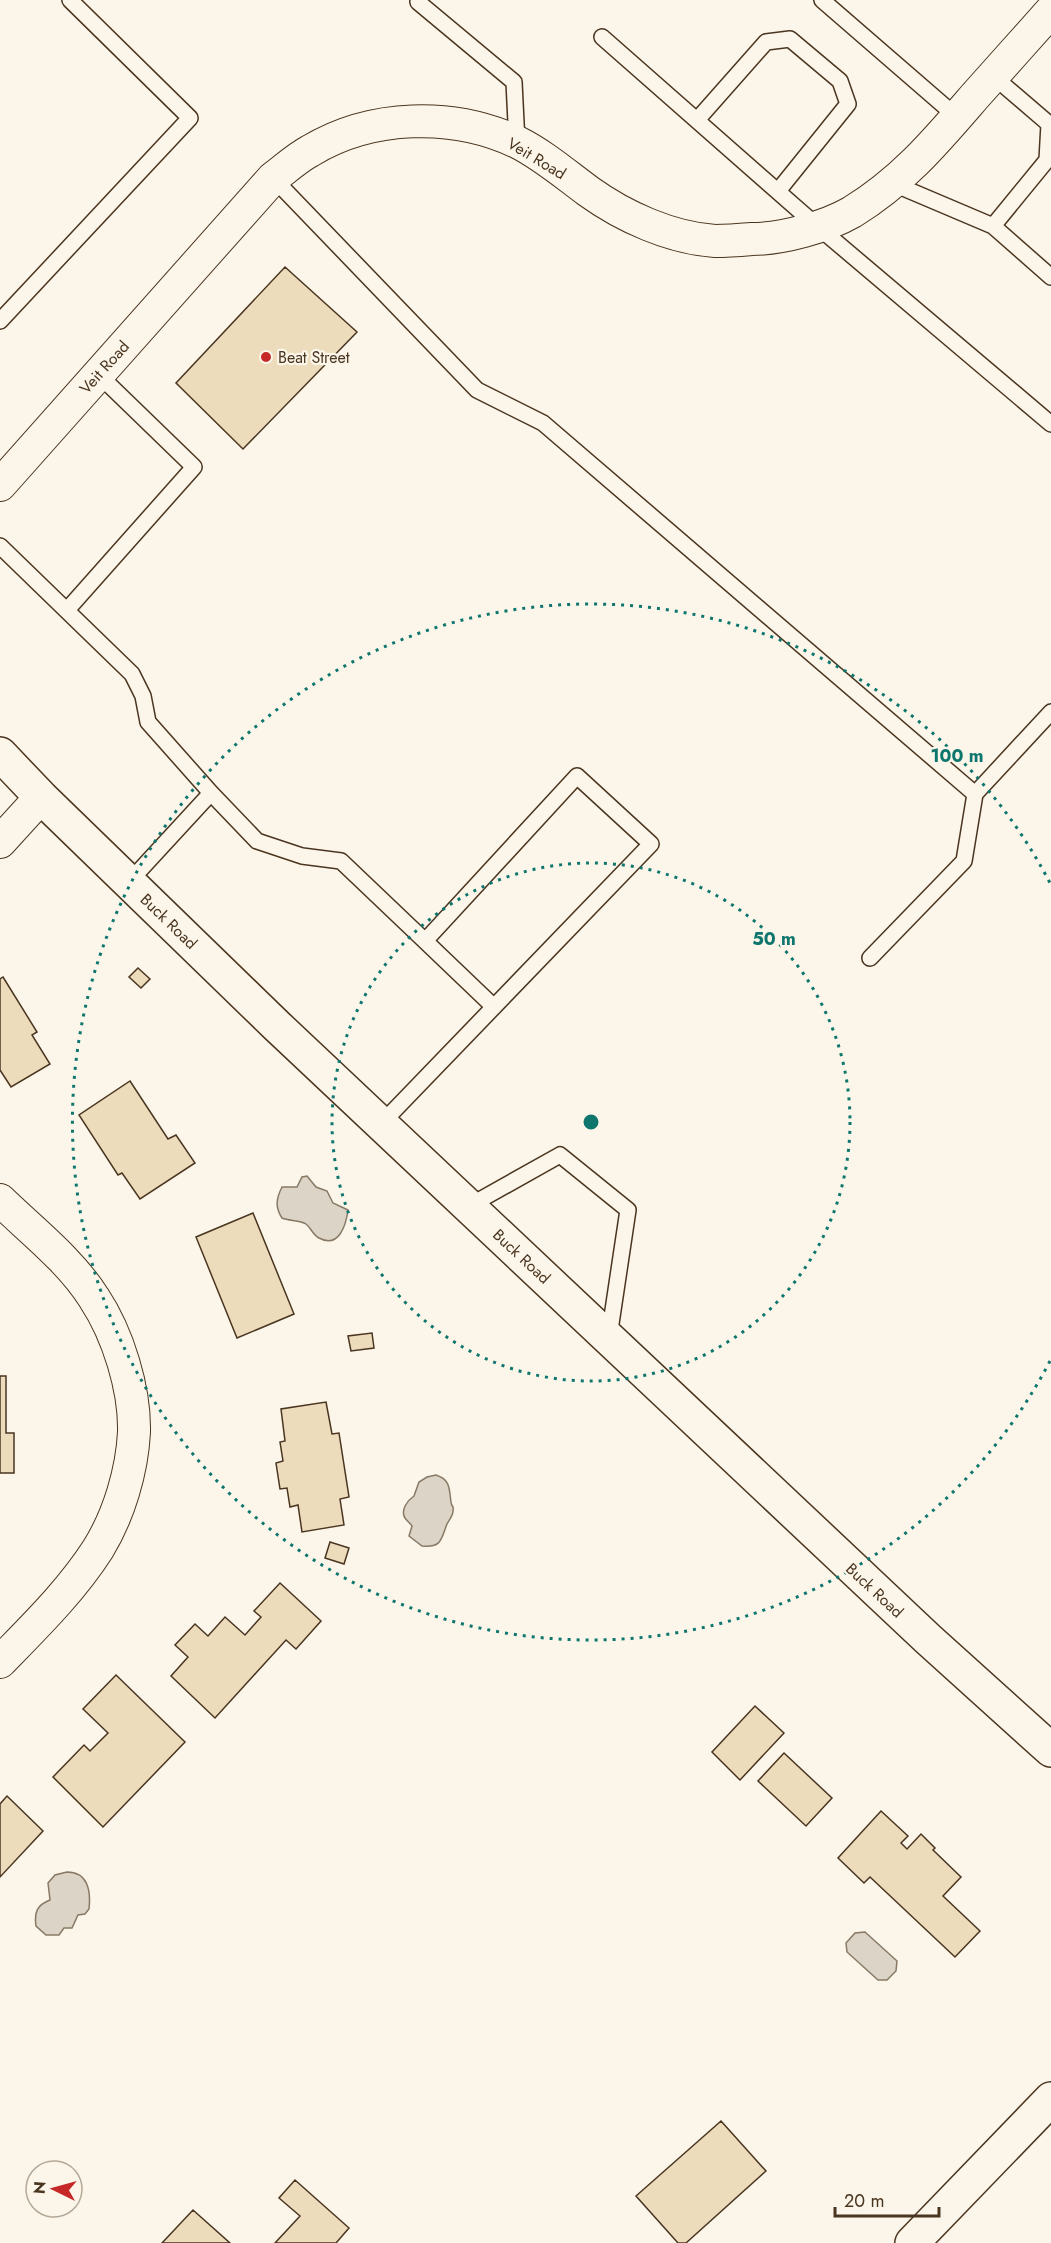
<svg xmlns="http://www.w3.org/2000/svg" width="1051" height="2243" font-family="Jost,sans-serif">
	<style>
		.water { fill: #dcd4c6; stroke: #887966; stroke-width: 1.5 }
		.building { fill: #ecdcbc; stroke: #4a3520; stroke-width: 1.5 }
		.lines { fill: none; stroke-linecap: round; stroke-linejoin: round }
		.service-casing { stroke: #4a3520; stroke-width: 18 }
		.minor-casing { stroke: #4a3520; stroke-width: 34 }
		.tertiary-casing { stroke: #4a3520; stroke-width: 36 }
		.secondary-casing { stroke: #4a3520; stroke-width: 36 }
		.service { stroke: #fbf6e9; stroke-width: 15 }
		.minor { stroke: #fbf6e9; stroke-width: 32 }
		.tertiary { stroke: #fbf6e9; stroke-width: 33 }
		.secondary { stroke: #fbf6e9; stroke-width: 33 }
		.ring { fill: none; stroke: #0f766e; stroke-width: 3; stroke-dasharray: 3 6 }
		.poi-dot { fill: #c62828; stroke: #fbf6e9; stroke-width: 2 }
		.labels { text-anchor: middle; stroke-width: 4.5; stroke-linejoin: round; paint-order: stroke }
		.street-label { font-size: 16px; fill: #4a3520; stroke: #fbf6e9 }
		.poi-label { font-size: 16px; fill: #4a3520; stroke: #fbf6e9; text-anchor: start }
		.centre { fill: #0f766e; stroke: #fbf6e9; stroke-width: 3 }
		.ring-label { font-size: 18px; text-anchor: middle; font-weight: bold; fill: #0f766e; stroke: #fbf6e9; stroke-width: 4.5; stroke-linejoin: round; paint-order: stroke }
	</style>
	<rect width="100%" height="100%" fill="#fbf6e9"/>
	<path class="water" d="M307 1176 316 1187 327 1191 333 1203 348 1210C346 1225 339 1249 319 1238 313 1235 311 1228 306 1224 300 1220 289 1221 282 1218 275 1207 276 1199 282 1187H297L302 1177Z
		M436 1475C451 1480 449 1489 451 1502 452 1509 454 1504 453 1511 453 1516 449 1520 447 1524 441 1539 442 1548 422 1546L409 1536 412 1526C410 1523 407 1521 405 1518 400 1510 408 1500 414 1496L419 1482 427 1477Z
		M67 1872C88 1872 91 1891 89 1909L85 1914 78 1915 72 1928H64L59 1935H46L36 1926C34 1912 37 1905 50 1900L48 1883 55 1875Z
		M865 1932 897 1961 896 1971 887 1980H878L847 1952 846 1943 855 1933Z"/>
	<path class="building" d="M285 267 357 332 243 449 176 383Z
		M138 968 150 979 141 988 129 977Z
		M3 977 37 1032 32 1035 50 1064 11 1087 0 1070V979Z
		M130 1081 168 1139 176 1135 195 1163 140 1199 122 1173 118 1175 79 1115Z
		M253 1213 294 1314 237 1338 196 1237Z
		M372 1333 374 1348 351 1351 348 1336Z
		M0 1376H6V1433H14V1473H0Z
		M326 1402 332 1434 339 1433 349 1497 340 1499 344 1525 302 1532 298 1505 290 1507 287 1488 280 1489 276 1463 283 1461 280 1442 285 1441 281 1409Z
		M330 1542 349 1548 344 1564 325 1558Z
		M280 1583 321 1621 296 1649 286 1640 215 1718 171 1676 188 1657 175 1645 195 1624 208 1636 225 1617 245 1635 261 1617 254 1611Z
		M116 1675 185 1742 103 1827 53 1777 84 1745 90 1751 108 1733 83 1709Z
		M755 1706 784 1733 740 1780 712 1752Z
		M784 1753 832 1798 806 1826 758 1781Z
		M7 1796 43 1831 0 1877V1804Z
		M881 1811 908 1836 901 1843 907 1849 921 1834 935 1848 933 1850 961 1877 943 1896 980 1931 955 1957 870 1877 864 1883 838 1858Z
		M721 2121 766 2171 686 2243H678L636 2196Z
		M295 2180 349 2228 336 2243H275L300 2216 279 2198Z
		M193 2210 230 2243H162Z"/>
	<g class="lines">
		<g class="service-casing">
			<path id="service" d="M822 0 957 117
				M418 2 514 82 517 143
				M602 37 817 226 1051 424
				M993 76 1049 124 1047 160 993 226
				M697 120 766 42 790 39 840 81 848 104 778 191
				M273 178 477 390 543 423 975 794 1051 712
				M894 184 993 226 1051 277
				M0 321 190 118 70 0
				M0 546 132 674 143 696 148 722 211 793
				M67 610 194 467 98 374
				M129 882 211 793 257 841 302 856 341 861 425 941
				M870 958 964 861 975 794
				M381 1124 651 844 577 776 425 941 494 1007
				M469 1206 560 1155 628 1210 609 1337"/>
		</g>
		<g class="minor-casing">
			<path id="minor" d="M0 485 273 178C285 169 297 158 310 151 371 114 453 112 517 142 543 155 565 174 588 191 624 217 671 238 715 241 727 241 740 240 752 239 782 239 826 227 852 212 903 181 937 140 975 96 1000 68 1026 39 1051 11
				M0 842 41 797
				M0 1200C32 1231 70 1260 94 1298 118 1334 135 1389 134 1432 132 1471 119 1515 98 1549 71 1591 35 1626 0 1662"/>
		</g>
		<g class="tertiary-casing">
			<path id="tertiary" d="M0 754 41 797 277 1026 928 1639 1051 1750"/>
		</g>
		<g class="secondary-casing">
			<path id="secondary" d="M912 2243 1051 2099"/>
		</g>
		<use href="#service" class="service"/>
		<use href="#minor" class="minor"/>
		<use href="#tertiary" class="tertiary"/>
		<use href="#secondary" class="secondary"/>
	</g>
	<g class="ring">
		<circle cx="591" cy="1122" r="259"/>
		<path d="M1050 1361A518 518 0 1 1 1050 883"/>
	</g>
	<circle class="poi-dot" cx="266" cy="357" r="6"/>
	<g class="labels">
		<g class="street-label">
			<text transform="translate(537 158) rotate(31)" y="6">Veit Road</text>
			<text transform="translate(104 367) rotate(-48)" y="6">Veit Road</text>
			<text transform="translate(169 921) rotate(44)" y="6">Buck Road</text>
			<text transform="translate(522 1256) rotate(43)" y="6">Buck Road</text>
			<text transform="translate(875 1590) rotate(43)" y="6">Buck Road</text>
		</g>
		<g class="poi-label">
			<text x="278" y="363">Beat Street</text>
		</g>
	</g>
	<circle cx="591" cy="1122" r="9" class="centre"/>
	<g class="ring-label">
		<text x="957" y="762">100 m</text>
		<text x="774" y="945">50 m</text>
	</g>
	<g transform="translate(54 2189) rotate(275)"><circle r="28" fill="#fbf6e9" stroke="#b4a999" stroke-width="1.5"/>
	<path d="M0-4.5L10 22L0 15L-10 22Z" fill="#c62828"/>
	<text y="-9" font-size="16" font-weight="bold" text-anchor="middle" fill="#4a3520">N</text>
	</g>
	<path d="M835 2207v9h104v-9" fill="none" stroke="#4a3520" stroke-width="3"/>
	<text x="844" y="2207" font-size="18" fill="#4a3520" stroke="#fbf6e9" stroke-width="4.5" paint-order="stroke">20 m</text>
</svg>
